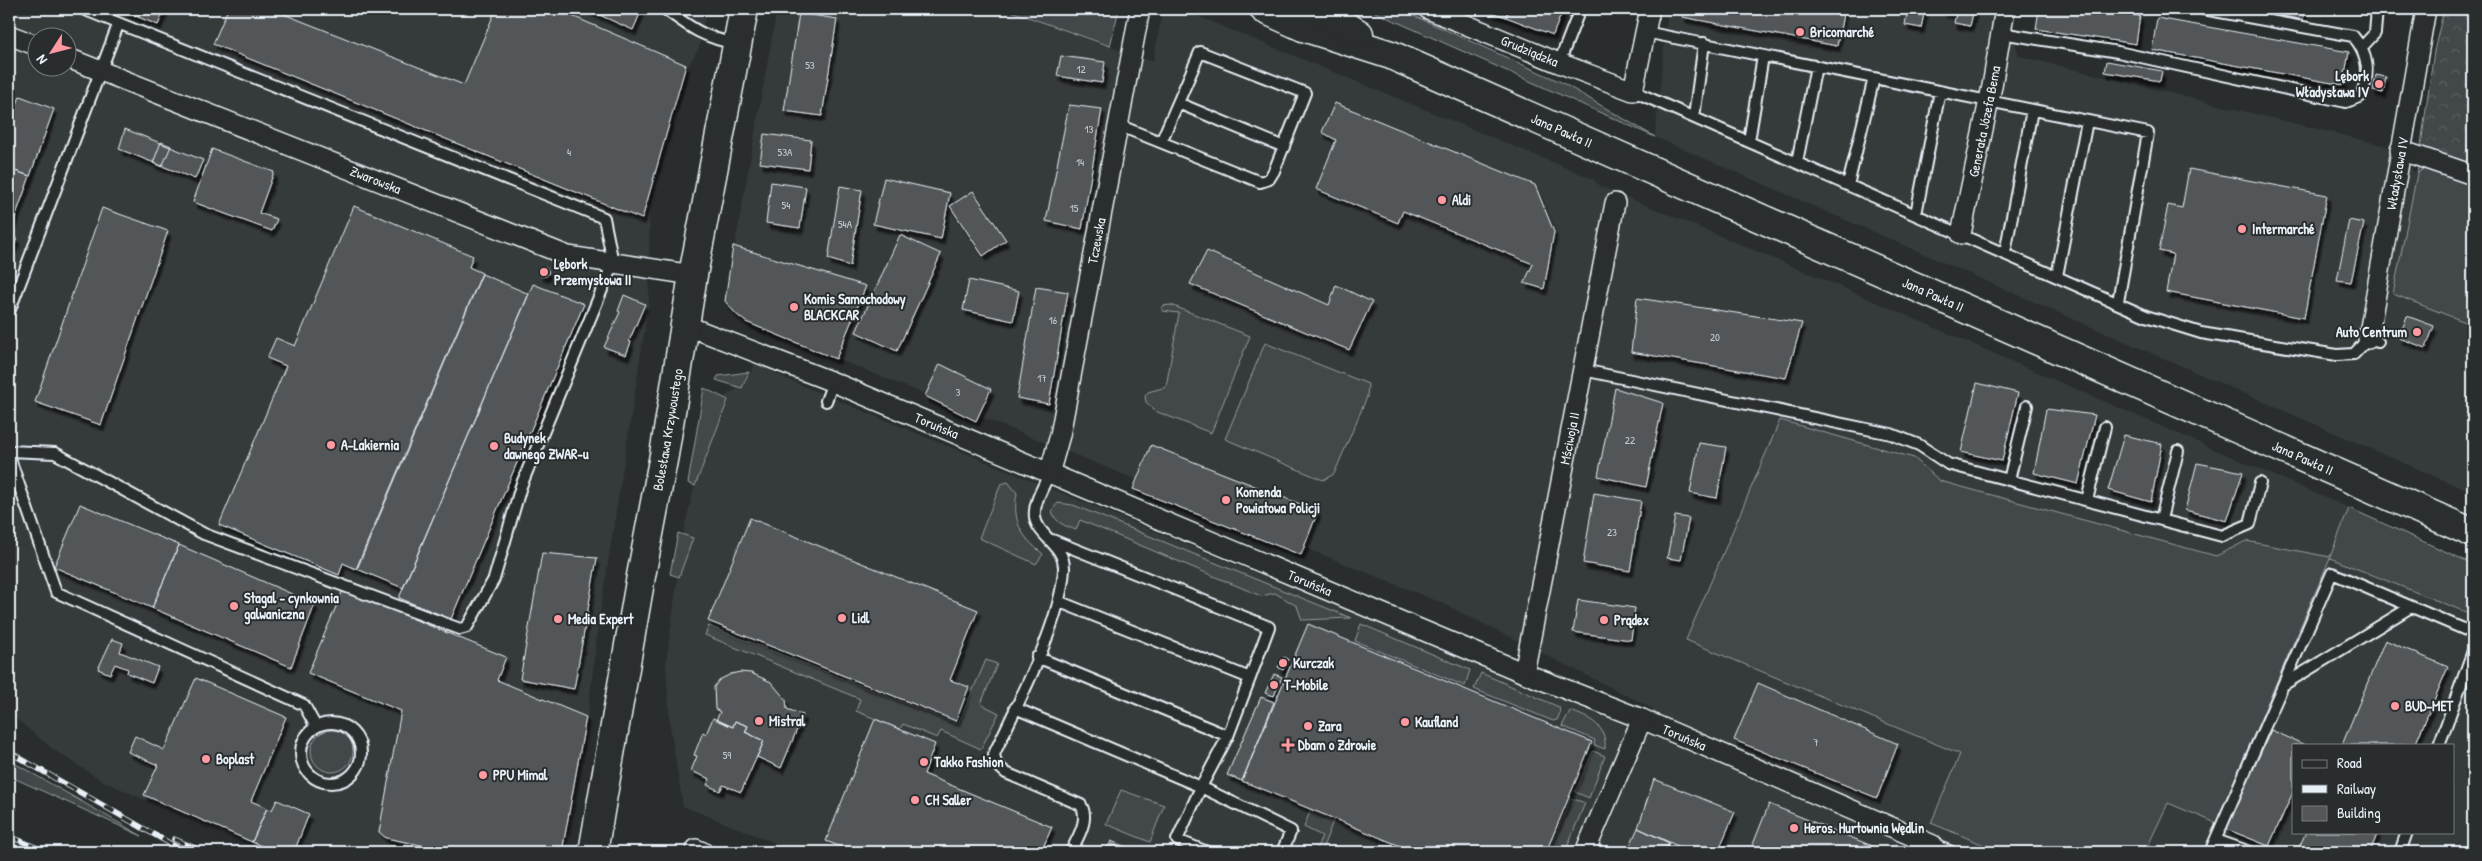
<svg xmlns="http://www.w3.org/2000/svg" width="2482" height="861" font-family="'Patrick Hand',sans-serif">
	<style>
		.built { fill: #363a3b; fill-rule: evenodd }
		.grass { fill: #424648; stroke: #959ca0 }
		.forest { fill: url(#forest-crowns); stroke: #959ca0 }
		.building { fill: #535759; stroke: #e8f1f8; filter: url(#shadow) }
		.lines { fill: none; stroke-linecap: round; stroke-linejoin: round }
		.service-casing { stroke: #e8f1f8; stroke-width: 14 }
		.minor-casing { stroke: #e8f1f8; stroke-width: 22 }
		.secondary-casing { stroke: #e8f1f8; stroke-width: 31 }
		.service { stroke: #2a2d2e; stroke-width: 10 }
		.minor { stroke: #2a2d2e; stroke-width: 19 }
		.secondary { stroke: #2a2d2e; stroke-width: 28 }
		.rail-casing { stroke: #e8f1f8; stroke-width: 5.5 }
		.rail { stroke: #2a2d2e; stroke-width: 4; stroke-dasharray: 11; stroke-linecap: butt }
		.poi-dot { fill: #ff9aa2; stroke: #2a2d2e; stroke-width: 2 }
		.labels { text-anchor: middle; stroke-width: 4; stroke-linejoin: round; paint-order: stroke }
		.number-label { font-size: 11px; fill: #c3cad0 }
		.poi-label { font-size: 14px; font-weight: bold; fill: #e8f1f8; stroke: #2a2d2e; text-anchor: start }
		.street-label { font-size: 14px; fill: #e8f1f8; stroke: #2a2d2e }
	</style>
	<defs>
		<pattern id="forest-crowns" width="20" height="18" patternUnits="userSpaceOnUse" patternTransform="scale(1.25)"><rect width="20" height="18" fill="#424648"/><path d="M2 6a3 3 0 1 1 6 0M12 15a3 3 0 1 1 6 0" fill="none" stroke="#5d6163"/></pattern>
		<filter id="shadow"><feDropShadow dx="3" dy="5.5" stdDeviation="1" flood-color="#0009"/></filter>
	</defs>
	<rect width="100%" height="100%" fill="#2a2d2e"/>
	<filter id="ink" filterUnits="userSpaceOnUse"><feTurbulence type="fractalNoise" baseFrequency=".02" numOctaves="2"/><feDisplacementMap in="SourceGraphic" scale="10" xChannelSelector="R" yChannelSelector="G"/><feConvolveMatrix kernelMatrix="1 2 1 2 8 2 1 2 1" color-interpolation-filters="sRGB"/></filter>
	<g filter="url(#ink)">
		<path class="built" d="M9 9H707L699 48 650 126 649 302 598 626 588 712 567 852H262L101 780 53 749 9 713ZM38 38H68V68H38Z
			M777 9H1002L1153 62 1162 14 1183 10 1593 179 1600 186 1825 280 2349 508 2331 558 2473 615V852H2145L2168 803 2216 823 2246 541 2216 556 1940 481 1914 458 1686 640 1960 754 1931 822 2001 852H797L683 806 670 726 666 663 685 524 710 428 724 397 745 384 755 363 789 380 892 423 1627 726 1644 737 1654 709 1442 603 746 322 736 314 725 301ZM2293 745H2453V832H2293Z
			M1668 9H2005L2019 56 2386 146 2417 174 2393 293 2473 325V493L1655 137Z"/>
		<path class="grass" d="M1005 9H1119L1110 46Z
			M1368 9H1399L1561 82 1655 137Z
			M2440 153 2473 165V325L2393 294 2417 174Z
			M1171 305 1250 336 1211 433 1155 411 1146 402 1145 396 1148 392 1166 387 1179 313 1162 311V306Z
			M1265 343 1368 384 1367 397 1334 474 1323 480 1225 439Z
			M749 372 742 388 716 380 718 376Z
			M704 388 728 400 695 486 688 483Z
			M1780 420 1914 458 1940 481 2216 556 2246 541 2330 557 2349 508 2473 564V615L2330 558 2216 823 2168 803 2145 852H2001L1931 823 1960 754 1686 640Z
			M1008 482 1017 493C1012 521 1021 537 1043 554L1036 564 979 538 1001 484Z
			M1058 503 1073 505 1351 618 1302 620 1297 606 1275 593 1261 596 1080 520 1076 530C1066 526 1054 523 1052 510Z
			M678 533 693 538 679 577 670 574Z
			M1361 624 1470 670 1465 686 1355 641Z
			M709 626 958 724 986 660 997 664 981 704 999 713 981 749 941 731 937 738 903 724 900 729 856 711 860 699 705 635Z
			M1481 673 1559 707 1560 713 1557 720 1553 721 1474 689Z
			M1570 711C1590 718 1607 725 1605 749L1594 745 1595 740 1562 726Z
			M311 751a21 21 0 1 1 42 0a21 21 0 1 1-42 0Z
			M1593 751 1605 756 1589 798 1575 792Z
			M9 760 142 836 9 776Z
			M1121 790 1164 805 1150 842 1106 824Z
			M1571 798 1585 803 1565 852H1549Z
			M1311 809 1334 819 1321 852H1315L1322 836 1304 827Z"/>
		<path class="forest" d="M2444 9H2473V165L2440 153 2417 174 2434 51Z"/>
		<path class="building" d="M118 9H165L158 25Z
			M228 9H271L464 85 496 9H556L686 65 642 219 213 44Z
			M586 9H642L633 30Z
			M1482 9H1509L1506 17Z
			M1509 9H1563L1553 35 1506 17Z
			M1684 9H1844L1837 46 1682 17Z
			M1908 9H1925L1921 28 1905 25Z
			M1943 9H1974L1970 26 1954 23 1956 14 1943 12Z
			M2039 9H2095L2140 16 2136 44 2036 29Z
			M2247 9H2305L2303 20Z
			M799 13 837 19 822 116 784 111Z
			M2157 18 2349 52 2343 85 2152 50Z
			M1061 56 1105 62 1102 83 1057 76Z
			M2107 61 2162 71 2160 81 2105 72Z
			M2376 75 2386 77 2383 93 2373 91Z
			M20 96 54 109 30 176 9 169V128Z
			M1335 103 1535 185 1554 232 1544 289 1524 283 1533 264 1403 211 1398 223 1316 189 1336 140 1322 132Z
			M1069 105 1102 109 1082 229 1046 221Z
			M125 129 203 160 195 179 119 149Z
			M764 134 811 140 808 169 760 163Z
			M161 142 171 146 162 167 153 163Z
			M212 149 274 172 259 213 277 219 272 231 193 202Z
			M9 169 30 176 9 234Z
			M2189 169 2327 195 2304 318 2166 292 2173 254 2159 251 2168 205 2182 208Z
			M884 178 950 193 941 239 873 224Z
			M771 182 806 187 800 228 766 223Z
			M840 186 862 190 850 266 828 259Z
			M973 191 1006 240 983 256 950 206Z
			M354 206 473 256 469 267 482 273 356 569 343 563 339 575 219 525 286 366 267 358 276 338 295 346Z
			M102 208 168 231 101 425 35 402Z
			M2349 220 2364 223 2351 282 2337 280Z
			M9 235 17 238 13 248 9 246Z
			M900 235 941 254 897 351 856 332Z
			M733 246 866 286 836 359 746 322 736 314 725 301Z
			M1207 251 1329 305 1336 285 1372 302 1349 350 1190 284Z
			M539.5 272a4.5 4.5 0 1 1 9 0a4.5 4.5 0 1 1-9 0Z
			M482 274 529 294 403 588 357 569Z
			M969 280 1019 291 1013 321 963 310Z
			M533 284 584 304 451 619 399 598Z
			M1036 287 1068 292 1049 404 1017 398Z
			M624 295 645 304 629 341 631 342 626 355 604 347 620 312 618 311Z
			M1637 298 1802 323 1786 378 1631 352Z
			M2407 316 2434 326 2426 348 2399 338Z
			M940 364 991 389 976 421 925 396Z
			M1977 383 2018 393 2002 461 1961 452Z
			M1615 388 1663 403 1646 487 1598 476Z
			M2046 409 2095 415 2078 484 2034 473Z
			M2124 435 2162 444 2151 502 2108 490Z
			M1699 443 1726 447 1717 498 1690 493Z
			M1151 445 1318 511 1301 555 1133 489Z
			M2197 463 2243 472 2227 521 2185 510Z
			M1594 493 1641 501 1630 571 1583 563Z
			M80 504 179 545 152 608 54 567Z
			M1675 516 1689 518 1681 560 1667 558Z
			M750 518 978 610 950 680 969 687 956 721 708 621Z
			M179 545 315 604 291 667 152 608Z
			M542 553 597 558 574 689 520 679Z
			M343 590 506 657 497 680 586 717 562 852H455L386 838 379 832 401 711 308 673Z
			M1578 600 1635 608 1631 640 1573 632Z
			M1308 624 1592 742 1546 852H1415L1242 781Z
			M112 639 123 643 120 652 158 667 152 683 127 673 128 669 115 664 110 674 98 669Z
			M2385 640 2448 667 2415 745H2342Z
			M1284 657 1288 659 1283 670 1278 667Z
			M740 672 751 673 771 682 786 700 787 709 803 715 781 768 757 757 764 741 745 732 748 726 735 721 733 727 716 720 720 712 715 709 714 687 719 680 731 674Z
			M1274 674 1282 677 1274 696 1265 693Z
			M196 678 286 717 251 801 267 808 252 842 144 795 158 765 128 752 135 736 164 750Z
			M1758 683 1898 744 1877 798 1734 740Z
			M1261 697 1274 702 1242 781 1227 775Z
			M713 718 733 727 735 721 748 726 745 732 764 741 741 792 723 785 720 791 707 785 710 779 691 771 697 756 694 755 703 732 706 734Z
			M875 719 935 744 924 774 1052 827 1041 852H853L826 841Z
			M2271 730 2305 745H2293V792L2269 846 2226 829Z
			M1654 779 1735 812 1718 852H1691L1638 828Z
			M277 800 309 814 294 852H276L252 842 267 808 272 810Z
			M1769 804 1887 852H1750Z
			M1638 828 1669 843 1665 852H1627Z
			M2306 832H2378L2370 852H2297Z
			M1111 841 1138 852H1106Z
			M1112 844 1132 852H1109Z"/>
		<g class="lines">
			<g class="service-casing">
				<path id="service" d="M665 9C691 28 704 38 737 44
					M1645 32 2148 133 2118 302
					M2001 33 2118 52 2346 102 2360 97C2371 74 2369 55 2353 36L2203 9
					M2362 47 2375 33 2377 9
					M1559 63 1580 9
					M1633 91 2146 316 2201 333 2337 355 2354 354 2368 339 2378 342
					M1178 103 1284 147
					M1694 117 1704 43
					M1118 125 1260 182 1269 179 1274 171 1305 93 1200 52 1161 142
					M1749 141 1763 56
					M1797 162 1816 66
					M1848 185 1874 78
					M1916 214 1940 91
					M2005 253 2032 110
					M2057 276 2087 121
					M9 312 118 25
					M1583 370 1891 434 1919 445 1948 464 2222 536 2250 524 2260 483
					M826 401 833 382
					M9 451 55 453 204 534 460 629 467 627 494 579 521 486 613 263 604 218 83 9
					M9 456 56 592 304 705 316 727
					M1049 474C1044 486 1033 503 1035 517 1037 536 1065 545 1064 569 1061 623 1018 703 994 754L996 764 1006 773 1081 805C1090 820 1077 838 1071 852
					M2009 480 2027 406
					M2087 500 2105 427
					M2161 519 2178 451
					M1052 540 1269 627 1250 678
					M1037 657 1228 736 1250 678 1060 602
					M2283 685 2411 607
					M1015 708 1201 787 1291 831 1282 852
					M301 753a30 30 0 1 1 60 0a30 30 0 1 1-60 0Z
					M2439 745 2473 651
					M2216 840 2250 852
					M1932 849 1933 845 1952 852
					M1207 852 1177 840 1201 787 1228 736
					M2210 852 2332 573 2473 633
					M2400 852 2407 832"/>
			</g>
			<g class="minor-casing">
				<g id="minor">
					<path id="s1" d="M1428 9 1559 63 1633 91 1650 9"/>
					<path d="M9 35 38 46"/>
					<path id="s2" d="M68 58 568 256 693 275"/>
					<path d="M2400 150 2473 175"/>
					<path id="s3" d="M1961 234 1992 86 2005 9"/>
					<path id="s4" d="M685 325 833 382 1524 673 1642 719 1933 845"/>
					<path id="s5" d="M2368 339 2426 9"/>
					<path id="s6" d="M1049 474 1060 435 1140 9"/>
					<path id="s7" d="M1524 673 1615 203"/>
					<path d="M696 849 703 852"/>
					<path d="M1585 852 1642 719"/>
				</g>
			</g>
			<g class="secondary-casing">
				<g id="secondary">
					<path id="s8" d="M1264 9 1303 27 1391 55 2473 533"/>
					<path d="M1318 9 1359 34"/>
					<path id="s9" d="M593 852 641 576 664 455 693 275 744 9"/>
				</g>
			</g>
			<use href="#service" class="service"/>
			<use href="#minor" class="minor"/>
			<use href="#secondary" class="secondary"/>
			<g class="rail-casing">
				<path id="rail" d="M9 752 185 852
					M9 807 14 809
					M9 836 47 852
					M174 839 204 852"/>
			</g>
			<use href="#rail" class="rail"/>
		</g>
	</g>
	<g class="poi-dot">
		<circle cx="1800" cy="32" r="5"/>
		<circle cx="2379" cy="84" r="5"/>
		<circle cx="1442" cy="200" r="5"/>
		<circle cx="2242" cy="229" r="5"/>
		<circle cx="544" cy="272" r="5"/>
		<circle cx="794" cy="307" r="5"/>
		<circle cx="2417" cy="332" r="5"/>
		<circle cx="331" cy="445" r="5"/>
		<circle cx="494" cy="446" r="5"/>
		<circle cx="1226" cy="500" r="5"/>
		<circle cx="234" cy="606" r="5"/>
		<circle cx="842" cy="618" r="5"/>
		<circle cx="558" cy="619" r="5"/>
		<circle cx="1604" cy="620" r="5"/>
		<circle cx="1283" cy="663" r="5"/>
		<circle cx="1274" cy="685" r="5"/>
		<circle cx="2395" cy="706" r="5"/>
		<circle cx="759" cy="721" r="5"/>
		<circle cx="1405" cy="722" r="5"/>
		<circle cx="1308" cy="726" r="5"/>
		<path d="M1285.5 737.5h5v5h5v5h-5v5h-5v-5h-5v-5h5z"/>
		<circle cx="206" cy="759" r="5"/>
		<circle cx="924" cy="762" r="5"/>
		<circle cx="483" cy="775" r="5"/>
		<circle cx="915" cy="800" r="5"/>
		<circle cx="1794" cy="828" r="5"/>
	</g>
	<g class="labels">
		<g class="number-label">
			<text x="810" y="69">53</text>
			<text x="1081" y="73">12</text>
			<text x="1089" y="133">13</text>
			<text x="569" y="156">4</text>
			<text x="785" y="156">53A</text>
			<text x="1080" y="166">14</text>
			<text x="786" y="209">54</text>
			<text x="1074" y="212">15</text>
			<text x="845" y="228">54A</text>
			<text x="1053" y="324">16</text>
			<text x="1715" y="341">20</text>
			<text x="1042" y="382">17</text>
			<text x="958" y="396">3</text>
			<text x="1630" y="444">22</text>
			<text x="1612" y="536">23</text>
			<text x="1816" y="746">7</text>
			<text x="727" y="759">59</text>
		</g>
		<g class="poi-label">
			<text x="1810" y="37">Bricomarché</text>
			<text x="2369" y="81" text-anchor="end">Lębork<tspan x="2369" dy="16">Władysława IV</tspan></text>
			<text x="1452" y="205">Aldi</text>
			<text x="2252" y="234">Intermarché</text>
			<text x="554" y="269">Lębork<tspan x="554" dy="16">Przemysłowa II</tspan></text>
			<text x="804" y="304">Komis Samochodowy<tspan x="804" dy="16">BLACKCAR</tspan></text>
			<text x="2407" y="337" text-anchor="end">Auto Centrum</text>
			<text x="504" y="443">Budynek<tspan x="504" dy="16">dawnego ZWAR-u</tspan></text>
			<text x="341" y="450">A-Lakiernia</text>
			<text x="1236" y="497">Komenda<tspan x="1236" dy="16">Powiatowa Policji</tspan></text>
			<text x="244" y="603">Stagal - cynkownia<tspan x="244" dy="16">galwaniczna</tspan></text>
			<text x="852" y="623">Lidl</text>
			<text x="568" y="624">Media Expert</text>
			<text x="1614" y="625">Prądex</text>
			<text x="1293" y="668">Kurczak</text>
			<text x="1284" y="690">T-Mobile</text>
			<text x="2405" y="711">BUD-MET</text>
			<text x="769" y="726">Mistral</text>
			<text x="1415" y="727">Kaufland</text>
			<text x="1318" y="731">Zara</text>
			<text x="1298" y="750">Dbam o Zdrowie</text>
			<text x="216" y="764">Boplast</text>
			<text x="934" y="767">Takko Fashion</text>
			<text x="493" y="780">PPU Mimal</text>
			<text x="925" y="805">CH Saller</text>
			<text x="1804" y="833">Heros. Hurtownia Wędlin</text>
		</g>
		<g class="street-label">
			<text dy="5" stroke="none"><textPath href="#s1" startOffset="110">Grudziądzka</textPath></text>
			<text dy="5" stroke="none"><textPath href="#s3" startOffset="115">Generała Józefa Bema</textPath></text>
			<text dy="5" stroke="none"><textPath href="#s8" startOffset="322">Jana Pawła II</textPath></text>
			<text dy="5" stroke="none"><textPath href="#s5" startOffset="168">Władysława IV</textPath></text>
			<text dy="5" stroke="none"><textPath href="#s2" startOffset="331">Zwarowska</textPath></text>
			<text dy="5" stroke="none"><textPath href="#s6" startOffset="238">Tczewska</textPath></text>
			<text dy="5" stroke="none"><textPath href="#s8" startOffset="728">Jana Pawła II</textPath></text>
			<text dy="5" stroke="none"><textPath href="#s4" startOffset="271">Toruńska</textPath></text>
			<text dy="5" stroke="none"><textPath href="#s9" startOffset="429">Bolesława Krzywoustego</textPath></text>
			<text dy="5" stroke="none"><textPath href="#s7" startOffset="239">Mściwoja II</textPath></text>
			<text dy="5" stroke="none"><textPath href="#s8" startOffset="1132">Jana Pawła II</textPath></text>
			<text dy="5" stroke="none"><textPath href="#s4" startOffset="676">Toruńska</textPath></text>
			<text dy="5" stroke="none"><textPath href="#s4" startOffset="1081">Toruńska</textPath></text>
		</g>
	</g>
	<rect width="2482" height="861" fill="none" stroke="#2a2d2e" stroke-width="30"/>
	<rect x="15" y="15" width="2452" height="831" fill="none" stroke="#e8f1f8" stroke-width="2" filter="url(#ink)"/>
	<rect x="2292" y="744" width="162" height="90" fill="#2a2d2e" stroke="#767b7f"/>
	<rect x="2302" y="760" width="25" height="8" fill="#2a2d2e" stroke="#767b7f"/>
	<text x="2337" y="768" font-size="15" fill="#e8f1f8">Road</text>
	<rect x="2302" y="785" width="25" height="8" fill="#e8f1f8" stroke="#767b7f"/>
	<text x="2337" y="794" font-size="15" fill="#e8f1f8">Railway</text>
	<rect x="2302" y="806" width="25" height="15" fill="#535759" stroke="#767b7f"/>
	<text x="2337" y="818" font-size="15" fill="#e8f1f8">Building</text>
	<g transform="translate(52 52) rotate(234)"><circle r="24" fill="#2a2d2e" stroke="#767b7f"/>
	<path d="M0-4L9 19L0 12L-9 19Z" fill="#ff9aa2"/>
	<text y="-8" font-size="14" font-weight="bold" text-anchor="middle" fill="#e8f1f8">N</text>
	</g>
</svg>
